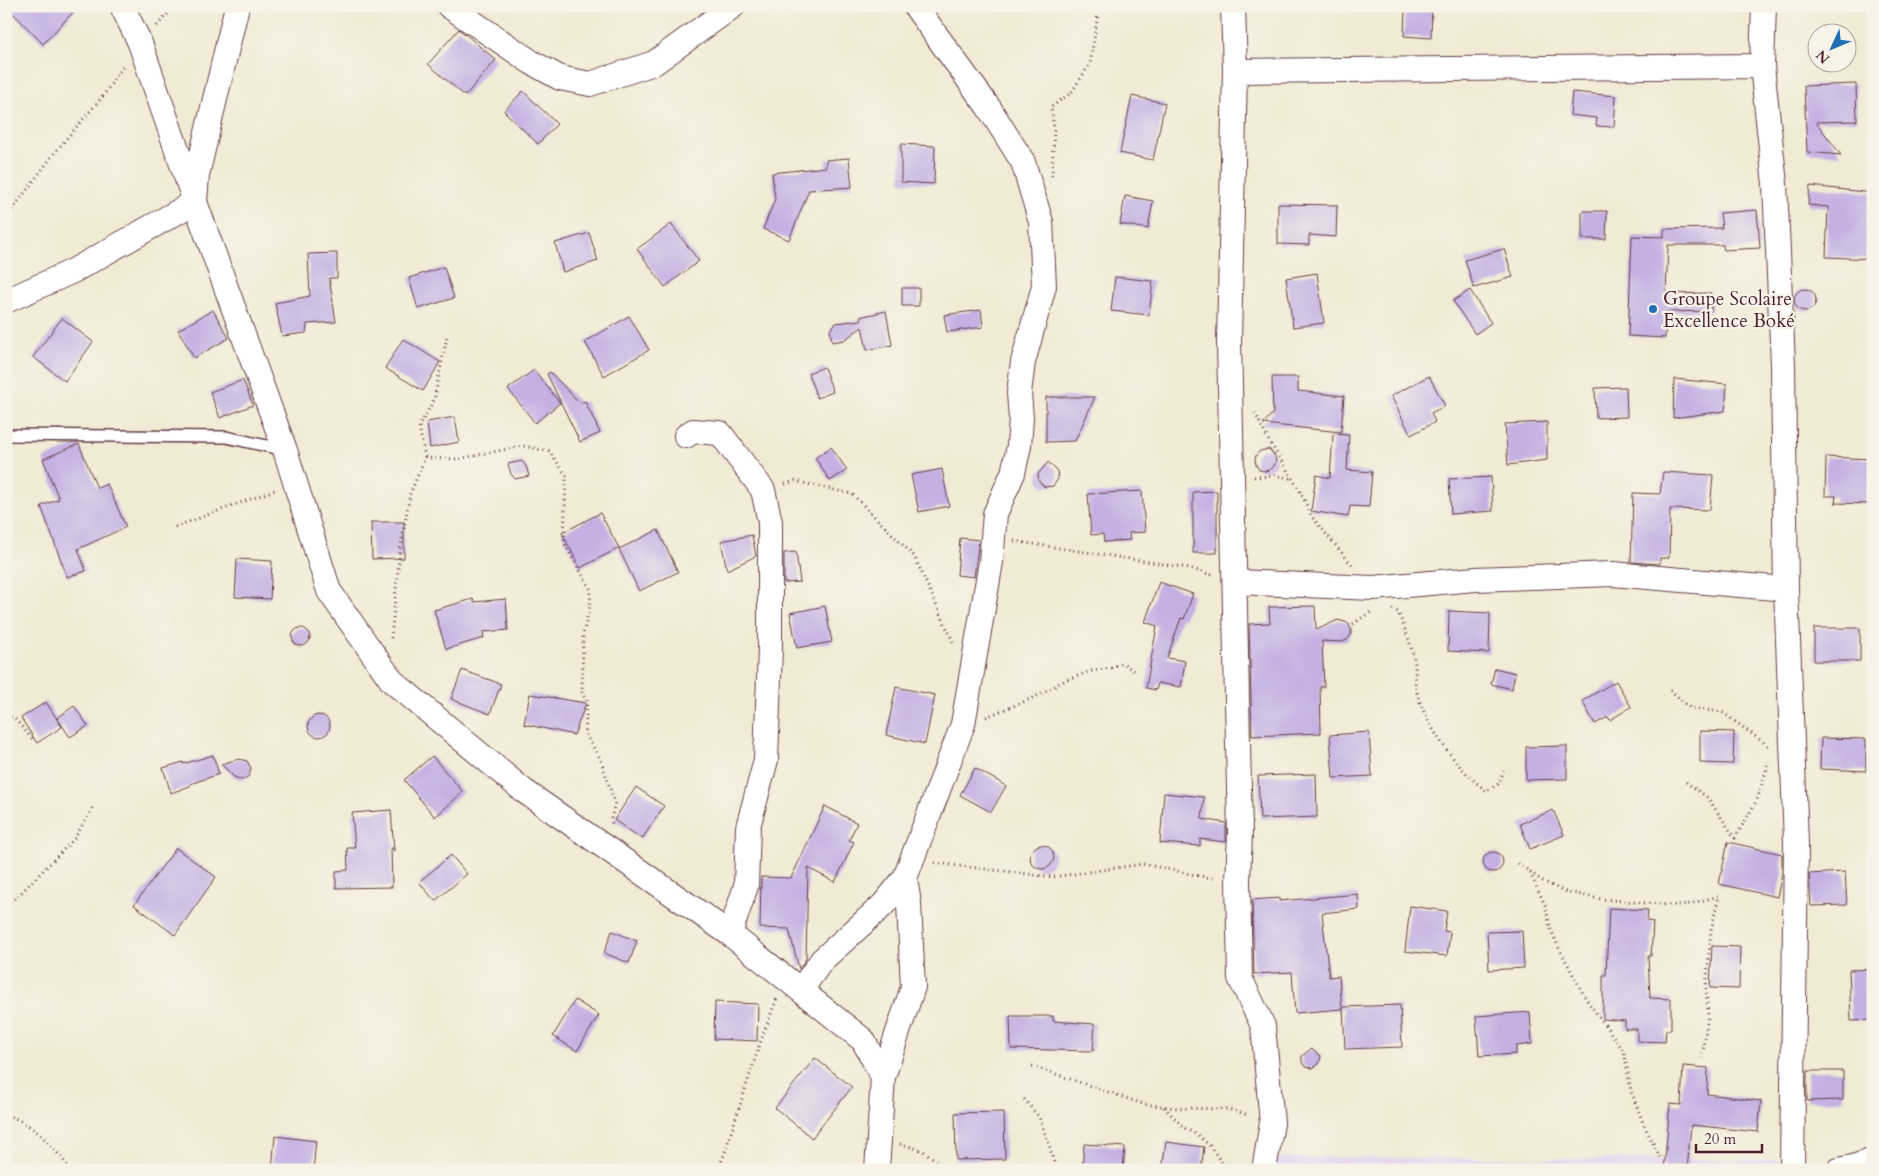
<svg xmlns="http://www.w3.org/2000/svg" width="1879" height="1176" font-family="Cardo,serif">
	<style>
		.built { fill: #e4d3f2 }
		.building { fill: #c4b0e3 }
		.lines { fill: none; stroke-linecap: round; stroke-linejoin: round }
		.lane-casing { stroke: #633d44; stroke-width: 14 }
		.street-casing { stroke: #633d44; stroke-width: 26 }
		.path { stroke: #633d44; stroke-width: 3; stroke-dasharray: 1 4; stroke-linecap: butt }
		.lane { stroke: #fff; stroke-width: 11 }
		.street { stroke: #fff; stroke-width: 24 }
		.poi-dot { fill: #1f6fb2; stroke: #f7f3e8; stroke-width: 2 }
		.labels { text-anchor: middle; stroke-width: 4.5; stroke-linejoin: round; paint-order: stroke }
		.poi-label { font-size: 19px; fill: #4a1f2b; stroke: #f7f3e8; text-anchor: start }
	</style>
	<rect width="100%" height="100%" fill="#f7f3e8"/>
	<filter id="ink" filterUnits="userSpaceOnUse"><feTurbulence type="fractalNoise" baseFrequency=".02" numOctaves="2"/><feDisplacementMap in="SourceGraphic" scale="10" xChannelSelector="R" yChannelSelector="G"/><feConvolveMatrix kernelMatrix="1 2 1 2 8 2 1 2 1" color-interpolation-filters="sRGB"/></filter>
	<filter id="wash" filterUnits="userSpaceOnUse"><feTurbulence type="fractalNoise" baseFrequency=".0096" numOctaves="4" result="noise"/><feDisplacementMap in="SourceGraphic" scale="20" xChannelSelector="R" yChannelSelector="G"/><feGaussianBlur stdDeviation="1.12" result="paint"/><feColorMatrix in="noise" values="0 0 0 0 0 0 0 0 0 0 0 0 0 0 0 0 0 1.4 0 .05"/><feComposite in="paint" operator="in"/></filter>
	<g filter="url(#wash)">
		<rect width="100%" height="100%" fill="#f1ead4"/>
		<path class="built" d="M1261 1157 1778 1160V1170H1261Z"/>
		<g id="blocks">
			<path class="building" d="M6 6H79L43 44Z
				M1405 6H1432L1431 38 1404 36Z
				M459 29 496 60 465 96 428 64Z
				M1856 84 1857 121 1816 122 1841 155 1807 152 1804 86Z
				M523 91 557 124 538 144 504 111Z
				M1572 92 1616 96 1614 127 1596 126 1597 118 1570 115Z
				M1132 96 1165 103 1153 160 1120 153Z
				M901 144 935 146 934 184 901 182Z
				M849 158 852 187 809 190 789 240 763 229 775 199 772 173 826 167V160Z
				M1810 186 1873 193 1872 259 1826 257 1828 207 1808 205Z
				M1125 196 1153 201 1148 229 1120 224Z
				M1278 204 1337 205 1336 237 1309 235V245L1278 244Z
				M1757 210 1760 248 1724 250 1723 245H1668L1666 294 1711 293V311L1666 312 1665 338 1628 336 1632 236 1664 237V229L1722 228 1720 213Z
				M1582 211H1607L1606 239H1582Z
				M671 224 699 261 665 287 637 249Z
				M589 233 598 261 563 272 555 243Z
				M1504 249 1513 277 1474 288 1465 260Z
				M337 253V278H329L336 322 307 324 306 333 282 336 275 303 310 296 308 254Z
				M444 267 454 298 418 309 409 278Z
				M1317 273 1324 323 1293 327 1286 278Z
				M1115 277 1153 281 1149 315 1111 311Z
				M902 288H919V306H902Z
				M1794 300a11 11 0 1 1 22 0a11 11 0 1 1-22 0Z
				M1470 290 1491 323 1475 334 1453 301Z
				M213 310 229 338 194 358 178 330Z
				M981 310 983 327 947 332 944 315Z
				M886 311 892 345 867 350 862 327 844 340 832 342 830 330 836 323 861 320 860 317Z
				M629 316 649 350 604 376 585 342Z
				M62 318 93 342 65 381 33 357Z
				M403 339 440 362 423 391 385 368Z
				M824 367 833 392 817 398 808 373Z
				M534 370 560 403 535 423 508 389Z
				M550 372 580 403 585 401 600 433 580 442 547 374Z
				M1429 376 1445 406 1431 413 1435 422 1411 435 1391 396Z
				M1272 377H1298V391L1344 396 1341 432 1263 424 1273 413Z
				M1674 379 1727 384 1725 411 1673 418Z
				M243 380 253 405 220 418 210 392Z
				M1626 387 1627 417 1596 418 1595 388Z
				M1046 397H1095L1075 441 1046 442Z
				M455 417 459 442 430 448 427 422Z
				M1547 422V460L1508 465 1505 424Z
				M1333 434 1349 435 1347 470 1372 472 1369 507 1350 506 1348 517 1311 511 1316 475 1330 478Z
				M79 444 97 488 107 484 126 527 78 549 86 571 67 577 41 506 59 499 43 459Z
				M831 447 847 470 830 481 815 458Z
				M1269 449 1275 456 1276 461 1274 466 1270 470 1265 471 1259 470 1256 465 1255 460 1256 455 1260 451Z
				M1826 457 1873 459V504L1835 503 1836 496H1825Z
				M522 461 526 466 529 476 515 479 511 474 508 464Z
				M1048 462 1057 471 1058 479 1053 486 1045 487 1039 482 1038 474Z
				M942 469 949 506 919 512 911 475Z
				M1663 472 1713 475 1710 510 1670 509 1669 558H1660V564L1631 562 1633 493 1660 494Z
				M1491 477 1493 511 1451 514 1449 479Z
				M1142 491 1145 532 1129 533 1130 540 1104 542 1103 534 1091 535 1088 494Z
				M1217 491V553H1193V492Z
				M600 513 619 548 580 568 562 533Z
				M371 522H404V558L372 559Z
				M658 530 678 572 639 591 619 549Z
				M752 535 756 556 727 570 721 541Z
				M960 538 979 540 974 577 957 575Z
				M796 552 800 582 784 583V553Z
				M237 559 272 561 270 599 235 597Z
				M1159 582 1193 594 1184 619 1181 618 1167 658 1185 661 1181 687 1158 683 1156 690 1146 688 1157 626 1145 622Z
				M473 599 474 602 506 599 508 630 483 632 484 638 446 649 434 610Z
				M825 606 832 642 797 648 790 613Z
				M1315 606 1316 630 1338 620 1348 623 1351 629V635L1347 640 1342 642 1322 641 1324 687H1320L1321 733 1252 736 1249 624 1270 623 1269 607Z
				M1449 611 1490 613 1489 653 1448 651Z
				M292 637a9 9 0 1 1 18 0a9 9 0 1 1-18 0Z
				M1814 628H1860V661H1814Z
				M1495 668 1515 673 1512 689 1491 684Z
				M462 670 501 684 490 714 451 699Z
				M1616 681 1631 707 1610 720 1608 717 1595 724 1582 701Z
				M896 687 935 695 925 744 886 735Z
				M530 694 586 703 574 735 524 724Z
				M46 702 62 727 37 743 21 718Z
				M74 706 88 726 70 737 57 718Z
				M308 726a11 11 0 1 1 22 0a11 11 0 1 1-22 0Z
				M1700 731 1734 732 1733 764 1700 763Z
				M1369 732 1372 776 1333 778 1330 735Z
				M1821 738 1866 739V771L1820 769Z
				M1567 746V779L1526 780V747Z
				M213 755 219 774 190 784V786L171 793 163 768 183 762V764Z
				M432 756 463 792 435 817 404 780Z
				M239 759 247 761 251 768 249 776 242 780 234 777 221 764Z
				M975 768 1006 786 991 812 960 795Z
				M1316 774 1317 817 1260 819 1258 776Z
				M636 787 664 806 642 839 614 820Z
				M1164 793 1204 797 1202 819 1226 823V842L1200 839V846L1160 843Z
				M825 806 857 823 849 840 854 842 835 882 808 868 806 959 799 969 789 929 760 928 761 877 791 878Z
				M391 810 394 851 391 847 392 887 336 888V871L348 870 347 848H355L352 813Z
				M1553 810 1564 835 1530 849 1520 824Z
				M1728 842 1782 854V874L1777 897 1719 884Z
				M1030 857a12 12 0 1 1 24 0a12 12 0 1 1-24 0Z
				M176 848 216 877 175 935 134 905Z
				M1483 862a10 10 0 1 1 20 0a10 10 0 1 1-20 0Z
				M451 855 467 874 435 901 419 882Z
				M1845 872 1847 905 1811 906 1809 874Z
				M1358 894 1359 909 1322 913 1329 977 1339 976 1342 1009 1295 1013 1292 972 1254 974 1252 900 1279 898V901Z
				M1410 906 1447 911 1444 931 1450 932 1447 956 1405 951Z
				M1609 908 1648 910 1647 921 1653 922 1651 956H1648L1650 998 1671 999V1030H1666L1665 1042 1637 1041V1029H1625V1021L1603 1019V975H1606Z
				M612 931 637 941 629 963 604 953Z
				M1522 931 1524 968 1489 970 1487 932Z
				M1712 946 1740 947 1739 989 1710 988Z
				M1873 969V1020L1851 1021 1849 970Z
				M575 1000 599 1015 577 1051 553 1036Z
				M715 1002 758 1004 757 1041 714 1039Z
				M1400 1005 1402 1047 1345 1049 1343 1007Z
				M1530 1012 1532 1044 1516 1046V1054L1479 1056 1476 1016Z
				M1010 1016H1053V1021L1095 1024 1093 1051 1011 1049Z
				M1311 1049 1321 1056 1319 1064 1313 1068 1305 1067 1302 1062V1056Z
				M815 1058 852 1087 812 1138 775 1108Z
				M1683 1066 1708 1068 1707 1094 1761 1101 1758 1132 1691 1125 1687 1170H1664L1670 1104 1681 1105Z
				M1807 1071H1843V1100L1807 1101Z
				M1004 1112 1005 1159 956 1160 955 1113Z
				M275 1136 316 1141 313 1170H272Z
				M1166 1142 1204 1147 1201 1170H1162Z
				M1084 1144 1125 1147 1123 1170H1082Z"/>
		</g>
	</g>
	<g filter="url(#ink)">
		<use href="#blocks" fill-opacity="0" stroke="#633d44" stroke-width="1"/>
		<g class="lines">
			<g class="lane-casing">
				<path id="lane" d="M6 435 226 437 285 450"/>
			</g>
			<g class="street-casing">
				<path id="street" d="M237 6 197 175 195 202 285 450 329 591 392 681 524 791 730 934 863 1040 883 1077 877 1170
					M449 6 531 62 560 78 590 84 654 63 733 6
					M1233 6 1235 71 1229 342 1240 833 1238 881 1240 978 1263 1026 1272 1123 1264 1170
					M1764 6 1762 66 1775 184 1783 365 1786 589 1796 843 1792 1170
					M1235 71 1762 66
					M6 301 73 271 195 202 140 43 122 6
					M686 436 693 431 720 433 763 490 770 522V648L766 760 748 827 746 886 730 934
					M1235 582 1373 588 1475 579 1613 574 1786 589
					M801 990 822 960 883 905 905 878 963 724 991 562 995 514 1013 473 1019 446 1021 418 1019 393 1023 362 1044 286 1041 222 1023 162 989 108 915 6
					M883 1077 913 987 909 904 905 878
					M1839 1170 1853 1167 1873 1160"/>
			</g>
			<path class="path" d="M157 26 175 6
				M1052 176 1054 128 1051 107 1071 93 1090 64 1098 14
				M6 218 56 151 103 96 124 65
				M1255 413 1269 441 1299 489 1312 517 1352 565
				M425 458 458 459 523 446 549 451 566 475 564 543 591 590 590 605 583 635 582 694 587 700 585 734 600 758 615 803 611 819 612 824
				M1254 477 1278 476 1293 479
				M785 484 795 481 852 494 914 556 954 644
				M175 527 275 490
				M1014 541 1189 568 1212 575
				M1392 609 1398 612C1404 627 1411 643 1414 659 1417 670 1413 682 1417 693 1426 726 1459 772 1487 791L1498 784 1504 771
				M1353 624 1372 611
				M391 638 400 550 410 494 425 458 419 426 434 400 447 337
				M1670 690 1690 708 1722 712 1770 747
				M6 715 15 719 34 741
				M986 717 1033 698 1064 681 1091 671 1111 668 1123 663 1136 673
				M1686 782 1708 798 1735 838 1757 800 1769 761
				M935 863 1053 877 1143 864 1215 879
				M1518 863 1541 880 1563 891 1600 899 1682 906 1719 896 1711 930 1706 988 1708 1016 1702 1058
				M1530 873 1545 905 1551 930 1559 948 1586 999 1624 1051 1631 1091 1643 1123 1660 1157
				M6 905 18 896 74 839 94 806
				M1032 1066 1143 1104 1177 1108 1228 1109 1248 1115
				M1024 1099 1039 1117 1048 1141 1056 1170
				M1164 1107 1184 1128 1198 1135 1210 1146 1227 1170
				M6 1115C36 1124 52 1146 71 1170
				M900 1144 922 1150 949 1170
				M717 1170 723 1158 760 1043 777 998"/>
			<use href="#lane" class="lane"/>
			<use href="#street" class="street"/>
		</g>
	</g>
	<circle class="poi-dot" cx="1653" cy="309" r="5"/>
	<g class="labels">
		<g class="poi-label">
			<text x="1663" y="305">Groupe Scolaire<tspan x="1663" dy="22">Excellence Boké</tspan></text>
		</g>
	</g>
	<rect width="1879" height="1176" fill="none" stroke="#f7f3e8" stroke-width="25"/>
	<g transform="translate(1832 48) rotate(226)"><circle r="24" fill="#f7f3e8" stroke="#b29e9c"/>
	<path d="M0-4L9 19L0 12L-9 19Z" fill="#1f6fb2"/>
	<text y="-8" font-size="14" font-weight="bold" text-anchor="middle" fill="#4a1f2b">N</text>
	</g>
	<path d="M1696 1144v8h66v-8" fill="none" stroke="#4a1f2b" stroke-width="2.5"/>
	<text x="1704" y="1144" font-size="15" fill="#4a1f2b" stroke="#f7f3e8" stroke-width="4" paint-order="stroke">20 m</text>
</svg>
